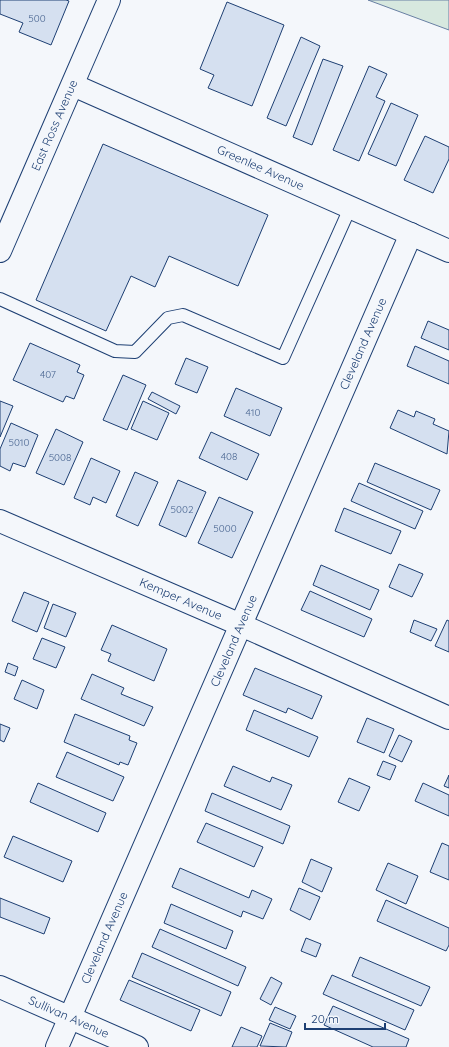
<svg xmlns="http://www.w3.org/2000/svg" width="449" height="1047" font-family="Quicksand,sans-serif">
	<style>
		.green { fill: #d7e8df; stroke: #687fa3 }
		.building { fill: #d5e0f0; stroke: #1d3f73 }
		.lines { fill: none; stroke-linecap: round; stroke-linejoin: round }
		.service-casing { stroke: #1d3f73; stroke-width: 14 }
		.minor-casing { stroke: #1d3f73; stroke-width: 24 }
		.tertiary-casing { stroke: #1d3f73; stroke-width: 24 }
		.service { stroke: #f4f7fb; stroke-width: 12 }
		.minor { stroke: #f4f7fb; stroke-width: 22 }
		.tertiary { stroke: #f4f7fb; stroke-width: 22 }
		.labels { text-anchor: middle; stroke-width: 3; stroke-linejoin: round; paint-order: stroke }
		.number-label { font-size: 10px; fill: #4b6792 }
		.street-label { font-size: 12px; fill: #1d3f73; stroke: #f4f7fb }
	</style>
	<rect width="100%" height="100%" fill="#f4f7fb"/>
	<path class="green" d="M368 0H449V30Z"/>
	<path class="building" d="M0 0H66L69 1 51 45 19 32 23 23 0 14Z
		M227 2 284 25 252 106 208 88 214 75 200 69Z
		M301 37 320 46 286 126 267 118Z
		M323 59 343 66 312 145 293 137Z
		M369 66 387 74 376 97 385 101 359 161 333 150Z
		M391 103 418 115 396 166 368 154Z
		M425 136 449 147V159L433 193 404 180Z
		M103 144 268 215 238 286 169 256 155 287 131 276 106 331 36 300Z
		M428 321 449 330V350L421 338Z
		M30 343 80 365 77 372 84 375 74 399 66 396 63 402 13 380Z
		M415 346 449 361V384L407 366Z
		M186 358 208 367 197 393 175 384Z
		M123 375 146 385 127 430 103 420Z
		M236 388 282 408 270 436 224 416Z
		M152 392 180 406 176 414 148 399Z
		M0 401 13 406 0 437Z
		M143 401 169 413 157 440 131 429Z
		M398 410 414 417 416 411 435 419 433 424 449 431 447 454 390 428Z
		M11 423 38 435 25 467 13 463 10 471 0 466V449Z
		M56 429 83 442 64 485 36 473Z
		M211 432 259 454 247 480 199 458Z
		M91 458 120 471 106 503 93 497 90 505 74 498Z
		M375 463 440 490 431 510 367 482Z
		M135 472 158 482 138 526 116 516Z
		M178 480 206 492 186 537 159 525Z
		M359 483 423 511 415 529 351 501Z
		M219 497 253 512 232 558 198 543Z
		M344 508 401 531 391 554 335 531Z
		M399 564 423 574 412 597 389 587Z
		M321 565 379 590 370 610 313 585Z
		M310 591 372 619 364 637 301 610Z
		M24 592 49 602 37 632 12 621Z
		M53 604 76 613 66 637 44 628Z
		M414 620 437 629 431 641 410 632Z
		M447 620 449 621V652L435 646Z
		M112 625 167 649 154 681 108 661 111 654 101 650Z
		M42 638 65 647 56 668 33 659Z
		M8 663 18 667 15 676 5 672Z
		M255 668 322 696 312 719 288 708 286 713 243 695Z
		M92 674 124 688 121 694 153 707 144 726 81 699Z
		M22 680 44 690 37 709 14 699Z
		M254 710 318 737 309 757 246 730Z
		M75 714 130 736 129 740 137 743 128 765 120 762 119 765 64 742Z
		M367 718 394 729 384 753 357 742Z
		M0 724 10 728 4 742 0 740Z
		M399 735 412 741 402 762 389 756Z
		M67 752 124 777 113 801 56 777Z
		M383 761 396 766 390 780 377 775Z
		M233 766 270 782 272 777 292 785 281 810 224 786Z
		M449 775V788L444 786Z
		M349 778 370 787 359 811 338 802Z
		M38 783 106 813 98 832 30 802Z
		M423 783 449 795V816L415 801Z
		M212 793 290 826 283 844 205 811Z
		M206 823 263 847 254 867 197 842Z
		M13 836 72 861 63 882 4 857Z
		M442 843 449 846V880L430 872Z
		M311 859 332 868 322 892 302 882Z
		M388 863 418 876 406 904 376 890Z
		M180 868 249 898 252 890 272 899 263 919 243 911 241 917 172 887Z
		M299 888 320 897 310 920 290 910Z
		M0 898 50 918 44 934 0 917Z
		M386 900 449 928V945L446 951 377 921Z
		M171 904 233 931 226 949 164 923Z
		M160 929 246 967 238 986 152 947Z
		M306 938 321 944 316 957 301 951Z
		M142 953 231 992 221 1016 132 977Z
		M360 957 430 987 421 1006 352 976Z
		M332 975 414 1010 405 1030 323 994Z
		M271 977 282 983 271 1005 260 999Z
		M129 980 200 1010 191 1031 120 1000Z
		M333 1006 409 1039 406 1047H373L324 1025Z
		M275 1007 296 1016 290 1029 269 1020Z
		M270 1023 292 1032 286 1047 260 1046Z
		M241 1027 262 1036 257 1047H232Z"/>
	<g class="lines">
		<g class="service-casing">
			<path id="service" d="M0 299 115 351 135 352 168 318 183 315 283 358 350 208"/>
		</g>
		<g class="minor-casing">
			<g id="minor">
				<path id="s1" d="M73 85 449 251"/>
				<path id="s2" d="M0 521 241 625 449 718"/>
				<path id="s3" d="M0 987 137 1047"/>
				<path id="s4" d="M57 1047 411 234"/>
			</g>
		</g>
		<g class="tertiary-casing">
			<g id="tertiary">
				<path id="s5" d="M0 251 109 0"/>
			</g>
		</g>
		<use href="#service" class="service"/>
		<use href="#minor" class="minor"/>
		<use href="#tertiary" class="tertiary"/>
	</g>
	<g class="labels">
		<g class="number-label">
			<text x="37" y="22">500</text>
			<text x="48" y="378">407</text>
			<text x="253" y="416">410</text>
			<text x="19" y="446">5010</text>
			<text x="229" y="460">408</text>
			<text x="60" y="461">5008</text>
			<text x="182" y="513">5002</text>
			<text x="225" y="532">5000</text>
		</g>
		<g class="street-label">
			<text dy="4" stroke="none"><textPath href="#s5" startOffset="137">East Ross Avenue</textPath></text>
			<text dy="4" stroke="none"><textPath href="#s1" startOffset="205">Greenlee Avenue</textPath></text>
			<text dy="4" stroke="none"><textPath href="#s4" startOffset="767">Cleveland Avenue</textPath></text>
			<text dy="4" stroke="none"><textPath href="#s2" startOffset="197">Kemper Avenue</textPath></text>
			<text dy="4" stroke="none"><textPath href="#s4" startOffset="443">Cleveland Avenue</textPath></text>
			<text dy="4" stroke="none"><textPath href="#s4" startOffset="119">Cleveland Avenue</textPath></text>
			<text dy="4" stroke="none"><textPath href="#s3" startOffset="75">Sullivan Avenue</textPath></text>
		</g>
	</g>
	<path d="M305 1023v6h80v-6" fill="none" stroke="#1d3f73" stroke-width="2"/>
	<text x="311" y="1023" font-size="12" fill="#1d3f73" stroke="#f4f7fb" stroke-width="3" paint-order="stroke">20 m</text>
</svg>
